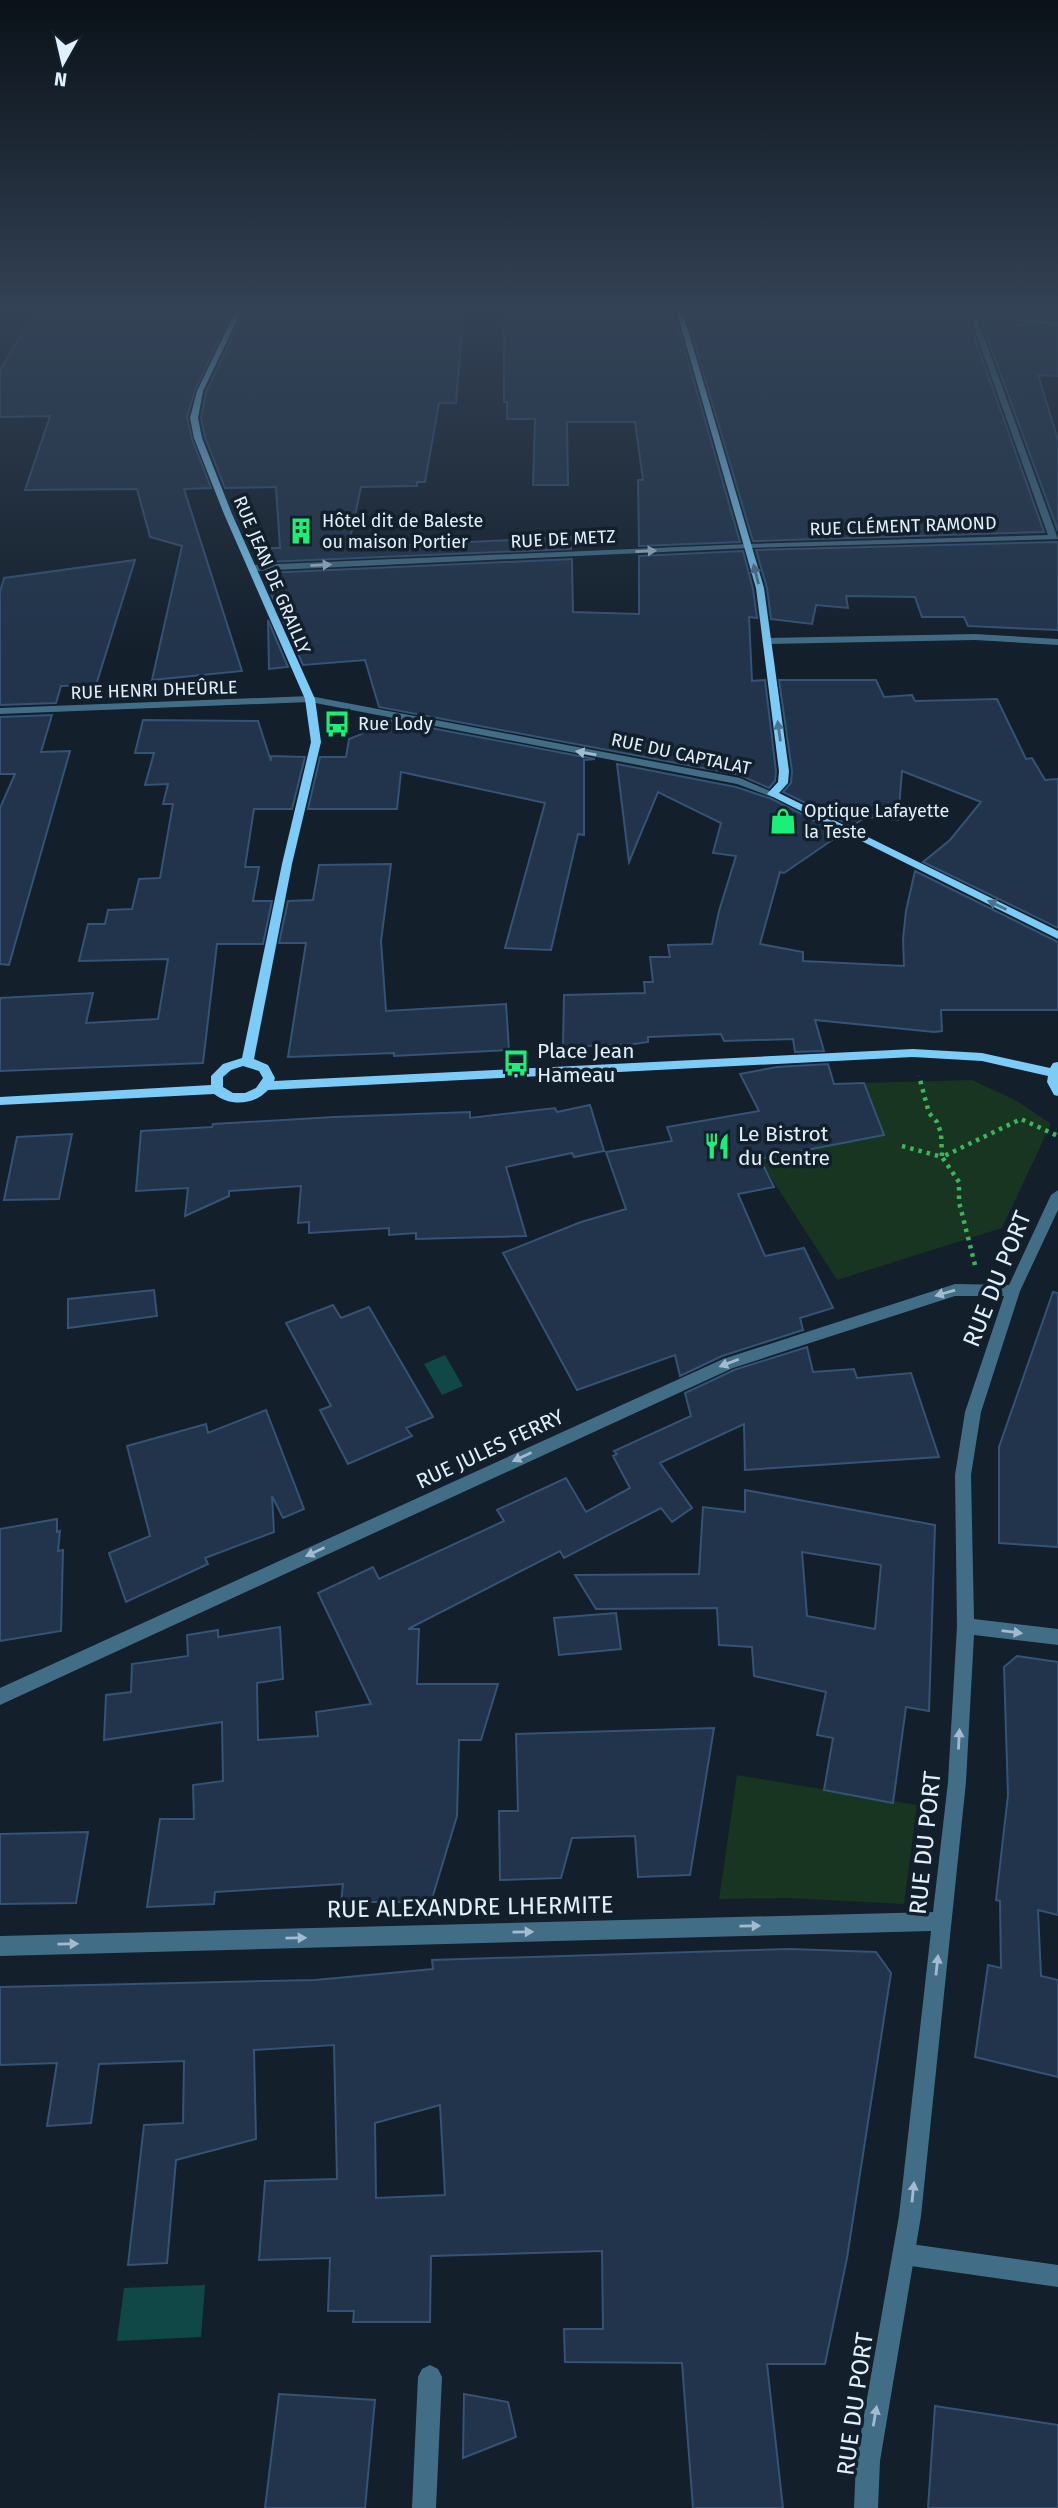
<svg xmlns="http://www.w3.org/2000/svg" width="1058" height="2508" font-family="'Fira Sans',sans-serif">
	<style>
		.green { fill: #173520 }
		.water { fill: #0f4847 }
		.building { fill: #21344b; stroke: #345375; stroke-width: 2; fill-rule: evenodd }
		.lines { fill: none; stroke-linecap: round; stroke-linejoin: round }
		.path { stroke: #3ab75c; stroke-width: 4.5; stroke-dasharray: 3.5 5; stroke-linecap: butt }
		.lane { fill: #426d87; fill-rule: evenodd }
		.street { fill: #426d87; fill-rule: evenodd }
		.secondary { fill: #7dcbf7; fill-rule: evenodd }
		.oneway { fill: #a1bcce }
		.oneway2 { fill: #487591 }
		.labels { text-anchor: middle; stroke-width: 7; stroke-linejoin: round; paint-order: stroke }
		.far-poi-label { font-size: 18px; fill: #e0f0fd; stroke: #131f2b; text-anchor: start }
		.far-street-label { font-size: 18px; fill: #e0f0fd; stroke: #131f2b }
		.poi-label { font-size: 21px; fill: #e0f0fd; stroke: #131f2b; text-anchor: start }
		.street-label { font-size: 21px; fill: #e0f0fd; stroke: #131f2b }
		.near-street-label { font-size: 24px; fill: #e0f0fd; stroke: #131f2b }
	</style>
	<rect width="100%" height="100%" fill="#131f2b"/>
	<path class="green" d="M972 1080 1017 1101 1051 1124 1002 1228 837 1280 759 1159 883 1135 864 1083Z
		M737 1775 917 1805 904 1904 788 1898 719 1899Z"/>
	<path class="water" d="M445 1355 463 1386 442 1395 424 1364Z
		M205 2285 201 2337 117 2341 124 2288Z"/>
	<path class="building" d="M38 306 234 308 195 390 187 417 192 439 211 488 184 489 242 671 152 680 182 546 150 537 137 489 25 490 50 416 0 417V370Z
		M349 306H464L456 403H439L425 482H417V486L361 487 348 548 571 537V549L266 562V548H280L276 487 225 488 205 437 201 418 206 392 246 308Z
		M504 306H648L652 313 674 312 740 542 639 546 638 480H643L635 422H567L568 485H533L535 419H507V402H504Z
		M773 306H872L875 309 968 319 1044 532 753 541 685 311H770Z
		M917 306H1058V319L972 309Z
		M981 321 1058 329V376L1038 375 1058 440V531Z
		M1058 542V630L968 626 964 617H922L915 597 846 596 848 608 816 605 812 624 771 619 767 588 756 550Z
		M743 551 753 589 757 618 749 617 752 681 765 680 776 771 775 781 769 788 740 775 379 707 365 660 303 665 267 585 266 573 572 559 573 612 639 614V556Z
		M135 560 96 685 61 686 56 703 0 705V592L4 578Z
		M268 620 288 667 269 669Z
		M779 680H876L884 697 912 695 915 701 997 699 1026 759 1032 758 1045 780 1058 779V928L923 862 950 840 981 802 902 771 898 820 866 817 852 826 783 792 791 783 792 771Z
		M52 715 41 752 70 751 9 965 0 964V808L15 774H0V717Z
		M378 718 595 759 584 760V835L578 834 551 950 505 948 545 803 401 772 397 809H308L320 757H346L349 739 362 734Z
		M143 720 258 721 271 761V756L305 757 292 809H254L245 867H259L253 901H272L263 944H217L203 1063 0 1071V998L93 993 86 1023 158 1019 168 959 79 961 88 924H105L108 910 132 909 139 879 160 878 173 804H163L168 784 145 785 154 753H135Z
		M617 764 736 787 772 799 841 834 784 873 780 872 760 944 803 952V961L904 966 903 939 906 911 915 871 1058 942V1010H941L942 1031 934 1032 815 1020 824 1051 795 1052 793 1039 724 1041 721 1034 648 1037V1042L634 1044 563 1047 564 995 645 993 644 982H653L650 957H670L668 945 712 944 719 911 736 856 713 853 721 823 658 792 629 862Z
		M391 864 381 941 386 1011 506 1004 509 1050 394 1056V1053L288 1057 306 943H279L288 901 313 900 319 865Z
		M828 1064 834 1084 864 1083 884 1135 760 1159 774 1187 738 1194 765 1256 804 1248 833 1308 800 1318 803 1330 722 1356 680 1376 675 1355 577 1390 503 1253 581 1222 626 1209 606 1152 672 1141 667 1127 759 1111 740 1074 777 1067Z
		M590 1105 604 1151 574 1157 572 1153 506 1167 526 1236 416 1239V1233L389 1235V1228L309 1233V1222L298 1223 301 1186 229 1191V1196L185 1216 188 1188 136 1191 141 1131 212 1127 213 1124 334 1117 470 1112V1118L555 1108 557 1112Z
		M72 1134 59 1199 4 1200 17 1137Z
		M154 1290 157 1316 68 1328V1299Z
		M1053 1292 1058 1293V1547L999 1543V1447Z
		M333 1305 341 1318 369 1307 433 1417 406 1428 412 1436 348 1464 320 1410 331 1406 286 1323Z
		M807 1347 813 1372 854 1369 857 1378 911 1373 939 1457 745 1470 744 1424 660 1463 692 1508 672 1522 661 1508 564 1558 560 1551 408 1629H419L417 1684H498L481 1740H459L457 1816 431 1902H341L343 1884 215 1892 214 1904 147 1907 160 1819H194L193 1785 223 1781 222 1722 104 1740 106 1695 131 1692 132 1664 188 1656 187 1635 218 1630V1637L280 1627 283 1679 257 1683 258 1740 318 1736 316 1712 371 1704 318 1593 373 1567 379 1579 504 1521 497 1510 566 1478 586 1512 630 1488 613 1456 617 1454 614 1451 691 1416 685 1393 734 1370Z
		M266 1410 304 1509 283 1518 272 1496 274 1532 205 1558 208 1564 126 1602 109 1553 150 1536 127 1446 206 1424 208 1433Z
		M745 1490 935 1525 929 1711 906 1707 893 1803 824 1790 833 1738 817 1735 826 1692 754 1676 752 1647 719 1645 717 1608 596 1609 575 1575 699 1574 703 1507 745 1512ZM802 1552 881 1565 875 1629 807 1616Z
		M57 1519V1532L60 1531 58 1551 63 1550 61 1631 0 1641V1529Z
		M616 1613 621 1649 559 1655 554 1618Z
		M1017 1656 1058 1662V1915L1038 1910 1041 1976 1058 1980V2077L975 2057 988 1965 1001 1968 1000 1901 996 1900 1008 1795 1004 1667Z
		M714 1728 690 1875 638 1877 635 1836 572 1838 561 1878 500 1880 499 1811H518L516 1734Z
		M88 1832 76 1903 0 1904V1834Z
		M790 1949 876 1952 891 1973 847 2258 825 2364H767L783 2508H693L682 2363 565 2362 564 2329H603L602 2251 431 2256 430 2322H353L354 2311H328L330 2258 259 2260 265 2181 337 2179 334 2045 254 2050 256 2139 176 2160 167 2263 128 2265 144 2125 183 2123 184 2061 99 2064 91 2123 47 2126 57 2063 0 2065V1987L315 1980 433 1969 432 1960ZM440 2105 445 2195 376 2198 375 2123Z
		M279 2394 375 2400 365 2508H265Z
		M464 2394 508 2402 516 2437 463 2458Z
		M935 2406 1058 2425V2508H928Z"/>
	<g class="lines">
		<path class="path" d="M902 1146 942 1157 941 1133 937 1122 929 1113 919 1076
			M975 1265 959 1202V1182L942 1157 1021 1119 1058 1136"/>
		<path class="lane" d="M904 2243 1058 2265V2287L904 2265 896 2262 893 2254 896 2246Z"/>
		<path class="street" d="M875 306 972 312 1058 322V326L977 318 1058 539 749 548 253 571 249 568 253 565 749 544 1048 535 970 317Z
			M975 634 1058 639V645L975 640 766 644 762 641 766 638Z
			M310 696 740 778 777 794 772 797 737 784 310 702 0 714V708Z
			M1058 1190V1210L1020 1291 981 1412 971 1475 974 1619 1058 1629V1645L974 1635 966 1782 921 2216 880 2461 878 2508H854L856 2461 899 2216 931 1931 0 1956V1936L933 1912 948 1782 957 1626 955 1475 965 1412 1004 1296H955L733 1368 0 1705V1688L723 1359 955 1284 1009 1285 1051 1195Z
			M430 2365 438 2369 442 2377 436 2508H412L418 2377 422 2369Z"/>
		<path class="secondary" d="M238 306H244L203 391 198 418 202 438 232 514 315 699 321 742 292 864 254 1059 268 1065 275 1078 274 1081 913 1049 982 1053 1050 1068 1053 1063 1058 1062V1096L1054 1095 1047 1082 1048 1076 982 1061 913 1057 268 1090C254 1105 231 1107 214 1094L0 1105V1097L211 1085V1076L223 1064 242 1058 282 864 311 742 305 699 224 514 194 438 190 418 197 391ZM243 1066 259 1071 263 1078 256 1088 245 1093H233L223 1087V1077L231 1070Z
			M675 306H681L764 588 789 771 788 783 779 793 1058 931V939L767 794 778 782 779 771 756 588Z"/>
	</g>
	<defs><path id="oneway-solid" d="M-6-.8H1V-3.2L6.5 0L1 3.2V.8H-6Z" transform="scale(1.75)"/></defs>
	<g class="oneway">
		<use href="#oneway-solid" transform="translate(646 551) rotate(-3)"/>
		<use href="#oneway-solid" transform="translate(321 565) rotate(-3)"/>
		<use href="#oneway-solid" transform="translate(586 753) rotate(-170)"/>
		<use href="#oneway-solid" transform="translate(945 1293) rotate(164)"/>
		<use href="#oneway-solid" transform="translate(729 1363) rotate(159)"/>
		<use href="#oneway-solid" transform="translate(522 1457) rotate(155)"/>
		<use href="#oneway-solid" transform="translate(315 1552) rotate(155)"/>
		<use href="#oneway-solid" transform="translate(1012 1632) rotate(7)"/>
		<use href="#oneway-solid" transform="translate(959 1739) rotate(-87)"/>
		<use href="#oneway-solid" transform="translate(750 1926) rotate(-1)"/>
		<use href="#oneway-solid" transform="translate(523 1932) rotate(-1)"/>
		<use href="#oneway-solid" transform="translate(296 1938) rotate(-1)"/>
		<use href="#oneway-solid" transform="translate(68 1944) rotate(-1)"/>
		<use href="#oneway-solid" transform="translate(937 1965) rotate(-84)"/>
		<use href="#oneway-solid" transform="translate(913 2192) rotate(-84)"/>
		<use href="#oneway-solid" transform="translate(875 2416) rotate(-80)"/>
	</g>
	<g class="oneway2">
		<use href="#oneway-solid" transform="translate(756 574) rotate(-104)"/>
		<use href="#oneway-solid" transform="translate(779 731) rotate(-98)"/>
		<use href="#oneway-solid" transform="translate(997 905) rotate(-154)"/>
	</g>
	<linearGradient id="sky" x2="0" y2="1"><stop stop-color="#0a1118"/><stop offset="0.47" stop-color="#334255"/><stop offset="1" stop-color="#334255" stop-opacity="0"/></linearGradient>
	<rect width="1058" height="657" fill="url(#sky)"/>
	<defs>
		<g id="building-bare" transform="scale(2.1)"><path d="M-4-6H4V6H1V3H-1V6H-4ZM-2.5-4.3h1.7v1.8h-1.7ZM.8-4.3h1.7v1.8H.8ZM-2.5-1h1.7V.8h-1.7ZM.8-1h1.7V.8H.8Z" fill="#19f077" stroke="#131f2b" stroke-width="2.5" paint-order="stroke"/></g>
		<g id="bus-bare" transform="scale(2.1)"><path d="M-5-6H5V4H4V6H2V4H-2V6H-4V4H-5ZM-3.5-4V0h7V-4ZM-3.5 1.2v1.5H-2V1.2ZM2 1.2v1.5H3.5V1.2Z" fill="#19f077" stroke="#131f2b" stroke-width="2.5" paint-order="stroke"/></g>
		<g id="shop-bare" transform="scale(2.1)"><path d="M-5-2.5h2.3a2.7 3.5 0 0 1 5.4 0H5L5.5 6h-11ZM-1.5-2.5h3a1.5 2.3 0 0 0-3 0Z" fill="#19f077" stroke="#131f2b" stroke-width="2.5" paint-order="stroke"/></g>
		<g id="restaurant-bare" transform="scale(2.1)"><path d="M-5-6h1v4h1v-4h1v4h1v-4h1v5L-1.5 .5V6h-2V.5L-5-1ZM5-6V6H3V1.5H1.5Q1.5-4 5-6Z" fill="#19f077" stroke="#131f2b" stroke-width="2.5" paint-order="stroke"/></g>
	</defs>
	<g fill-rule="evenodd">
		<use href="#building-bare" x="301" y="531"/>
		<use href="#bus-bare" x="337" y="724"/>
		<use href="#shop-bare" x="783" y="821"/>
		<use href="#bus-bare" x="516" y="1063"/>
		<use href="#restaurant-bare" x="717" y="1146"/>
	</g>
	<g class="labels">
		<g class="far-poi-label">
			<text x="322" y="527">Hôtel dit de Baleste<tspan x="322" dy="21">ou maison Portier</tspan></text>
			<text x="358" y="730">Rue Lody</text>
			<text x="804" y="817">Optique Lafayette<tspan x="804" dy="21">la Teste</tspan></text>
		</g>
		<g class="far-street-label">
			<text transform="translate(903 526) rotate(-2)" y="6">RUE CLÉMENT RAMOND</text>
			<text transform="translate(563 539) rotate(-3)" y="6">RUE DE METZ</text>
			<text transform="translate(272 575) rotate(67)" y="6">RUE JEAN DE GRAILLY</text>
			<text transform="translate(154 690) rotate(-2)" y="6">RUE HENRI DHEÛRLE</text>
			<text transform="translate(681 754) rotate(12)" y="6">RUE DU CAPTALAT</text>
		</g>
		<g class="poi-label">
			<text x="537" y="1058">Place Jean<tspan x="537" dy="24">Hameau</tspan></text>
			<text x="738" y="1141">Le Bistrot<tspan x="738" dy="24">du Centre</tspan></text>
		</g>
		<g class="street-label">
			<text transform="translate(490 1449) rotate(-25)" y="7">RUE JULES FERRY</text>
		</g>
		<g class="near-street-label">
			<text transform="translate(997 1279) rotate(-68)" y="8">RUE DU PORT</text>
			<text transform="translate(925 1843) rotate(-84)" y="8">RUE DU PORT</text>
			<text transform="translate(470 1907) rotate(-1)" y="8">RUE ALEXANDRE LHERMITE</text>
			<text transform="translate(855 2404) rotate(-82)" y="8">RUE DU PORT</text>
		</g>
	</g>
	<g transform="translate(63 63) rotate(188)" stroke="#131f2b" stroke-width="5" paint-order="stroke">
	<path d="M0-5L12 26L0 18L-12 26Z" fill="#e0f0fd"/>
	<text y="-10" font-size="19" font-weight="bold" text-anchor="middle" fill="#e0f0fd">N</text>
	</g>
</svg>
